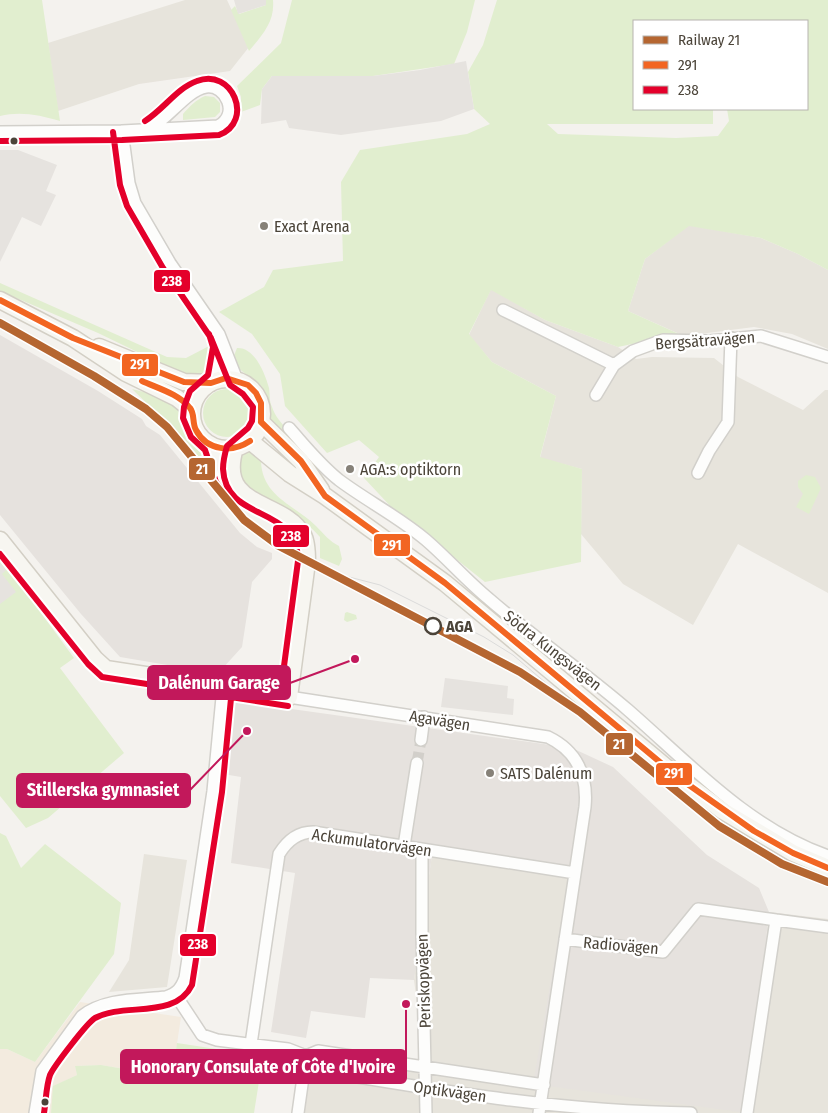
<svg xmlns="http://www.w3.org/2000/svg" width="828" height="1113" font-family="'Fira Sans Condensed',sans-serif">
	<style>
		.residential { fill: #e7e4dc }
		.commercial { fill: #f3ebdf }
		.industrial { fill: #e6e2de }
		.green { fill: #e1eecf; fill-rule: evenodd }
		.parking { fill: #e6e3df }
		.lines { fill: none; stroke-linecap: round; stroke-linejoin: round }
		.street-tunnel { stroke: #d2cfca; stroke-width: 11; stroke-dasharray: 11 5.5; stroke-linecap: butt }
		.street-casing { stroke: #d2d0cb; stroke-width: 14 }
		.secondary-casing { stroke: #d3cfc5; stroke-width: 19 }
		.street { stroke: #fdfdfc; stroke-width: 11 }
		.secondary { stroke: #f7f6f1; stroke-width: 16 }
		.tram { stroke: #dbdbda; stroke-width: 1 }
		.bus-1-casing { stroke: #fff; stroke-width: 10 }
		.bus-2-casing { stroke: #fff; stroke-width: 10 }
		.bus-1 { stroke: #f26522; stroke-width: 6 }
		.bus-2 { stroke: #e4002b; stroke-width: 6 }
		.rail-1-casing { stroke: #fff; stroke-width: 11 }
		.rail-1 { stroke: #b56631; stroke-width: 8 }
		.bus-dot { fill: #4b4439; stroke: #fff; stroke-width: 2 }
		.poi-dot { fill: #868178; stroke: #fff; stroke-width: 2 }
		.stop-dot { fill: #fff; stroke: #4b4439; stroke-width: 2.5 }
		.labels { text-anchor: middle; stroke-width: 5; stroke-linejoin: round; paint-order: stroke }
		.poi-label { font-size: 16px; fill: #4b4439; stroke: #fff; text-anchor: start }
		.street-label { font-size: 16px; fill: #4b4439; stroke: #fff }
		.stop-label { font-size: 16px; font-weight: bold; fill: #4b4439; stroke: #fff; text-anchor: start }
		.leader { fill: none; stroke: #c2185b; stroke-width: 2 }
		.callout-dot { fill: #c2185b; stroke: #fff; stroke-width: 2 }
		.callout { fill: #c2185b; stroke: #c2185b; stroke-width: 2 }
		.callout-label { font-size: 18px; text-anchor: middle; font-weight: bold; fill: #fff }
		.line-badge { stroke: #fff; stroke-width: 2 }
		.badge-label { font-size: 14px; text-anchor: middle; font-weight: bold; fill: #fff }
	</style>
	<rect width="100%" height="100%" fill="#f4f2ee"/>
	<path class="residential" d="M185 0H227L249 47 230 71 139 84 58 111 48 43Z
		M689 225 761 238 798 254 828 270V349L792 334 754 327 684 336 628 311 645 259Z
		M491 289 545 320 618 347 636 359 652 357 714 358 738 377 803 410 825 390H828V593L738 544 693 625 623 584 581 534 582 469 540 458 556 396 492 362 469 335Z
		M433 848 570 869 744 1113H298L306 1056 318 1051 425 1066 414 980Z
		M144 854 187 860 167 987 109 992 129 960Z
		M769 912 828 919V1113H747Z"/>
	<path class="commercial" d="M80 1002 181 1017 172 1077 101 1065 75 1066 77 1075 54 1086 51 1113H0V1049H7L35 1062Z"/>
	<path class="industrial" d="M0 335 98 391 142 419 146 426 160 435 240 533 257 547 272 553V559L252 582 242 647 222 669 221 674 120 657 81 614 0 515Z
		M234 701 572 748 613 767 707 855 759 888 769 912 747 1113 533 1084 570 869 433 849 414 980 370 978 365 1018 311 1011 306 1038 271 1032 295 873 231 863 241 777 223 774Z"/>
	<path class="green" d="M0 0H42L60 121C40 115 20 111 0 116Z
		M266 0H273C275 22 262 35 249 51L231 10 235 6 239 14 266 5Z
		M292 0H475L467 32 454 64 373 76H272L262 89 260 105 241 112V97L237 86 281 43Z
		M497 0H828V270L798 254 761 238 689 226 645 259 628 311 679 334 618 347 545 320 491 290 469 334 492 362 556 396 540 457 582 469 581 562 485 582 393 509 364 478 379 457 359 440 327 453 285 406 280 374 252 334 219 312 264 287 273 270 343 261 341 182 360 150 467 134 490 124 474 109 468 72 483 45ZM634 21H807V109H727L729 121 718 136 676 138 558 134 547 124H713V109H634Z
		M205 96 214 97 220 103V112L215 117 183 120V114C190 106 196 100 205 96Z
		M0 283 167 357 186 358 211 345 214 349 213 363 210 372 200 376 185 375 98 333 0 291Z
		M237 348C255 347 265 374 269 388 270 394 269 401 272 407 275 416 281 423 288 430L286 435 271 420 269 402 262 387 238 368 233 358Z
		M132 389 156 395 178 404 190 433 207 453 219 483 188 443Z
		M203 413a24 24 0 1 1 48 0a24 24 0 1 1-48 0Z
		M252 451 265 458 261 461C262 497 295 505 316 526 324 534 329 541 339 546L342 559 339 566 320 558V537C311 527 301 518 290 511 269 499 237 493 240 464 240 456 245 453 252 451Z
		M806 475 815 477 821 488 809 514 796 507 803 494 798 487V481Z
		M0 557 74 658 60 668 124 753 48 818 26 828 0 796Z
		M347 612 356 615 357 619 347 622 344 620 345 613Z
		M0 833 6 836 21 868 45 844 121 903 114 954 35 1062 7 1049H0Z
		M177 1043 263 1056 254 1113H51L53 1086 77 1075 75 1066 101 1065 172 1077Z"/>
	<path class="parking" d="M234 0H266V5L238 14Z
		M466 61 474 109 441 121 341 135 289 128 286 120 261 124 262 89 272 76H373L420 70Z
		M0 150H18L57 165 46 191 56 195 41 226 22 217 0 262Z
		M0 563 6 570 2 574 16 592 0 604Z
		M445 678 508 686 507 698 514 699 513 715 441 707Z"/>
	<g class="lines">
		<path class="street-tunnel" d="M417 763 421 740"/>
		<g class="street-casing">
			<path id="street" d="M122 131 129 183 135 203 170 263 219 334 237 380
				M0 132 122 131 218 126C240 115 226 84 206 87 187 90 168 119 150 128
				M503 310 614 365
				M216 381 222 346
				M596 395 614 365 633 351 663 340 710 341 761 336 828 357
				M289 428C305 446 320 465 339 480 367 501 399 517 426 540 448 559 467 581 489 599 534 638 583 671 628 710 690 764 748 828 828 856
				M698 473 709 451 728 422 731 338
				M289 697 548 737C577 751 588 776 585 807L539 1113
				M421 740 424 717
				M404 846 417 763
				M422 849V933L426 1113
				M776 920 828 927
				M565 939 663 952 698 909 776 920 747 1113
				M175 994 202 1035 217 1040 288 1049 306 1056 316 1070C441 1091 565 1112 691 1113
				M251 1044 279 854C287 841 297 832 313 832L575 873
				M306 1056 318 1051 544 1085
				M35 1113 42 1071 82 1016C105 998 139 1000 166 997 177 993 181 989 185 978L213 791 223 687
				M298 1113 306 1056"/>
		</g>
		<g class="secondary-casing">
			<path id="secondary" d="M0 300 73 338 126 373 177 398 192 410
				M99 347 184 382 211 383
				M192 414a35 35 0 1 1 70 0a35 35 0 1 1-70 0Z
				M261 422 301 461 321 490
				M250 441 290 474 325 496 445 583 679 778 723 811 793 853 828 868
				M212 446 222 474 230 488
				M0 540 95 659 106 669 289 697 307 562C307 554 307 542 303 535 284 499 216 510 235 448"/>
		</g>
		<use href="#street" class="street"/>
		<use href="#secondary" class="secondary"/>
		<path class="tram" d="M326 571 380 585 484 637 513 655 580 712"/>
		<g class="bus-1-casing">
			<path id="bus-1" d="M0 300 73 338 184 382 211 383 226 378 248 385 256 393 261 403V422
				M142 381C157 388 179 394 190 408 195 414 192 423 196 430 207 451 232 453 250 441
				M261 422 301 461 325 496 445 583 679 778 754 831 793 853 828 868"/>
		</g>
		<g class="bus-2-casing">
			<path id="bus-2" d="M113 132 120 185 127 206 163 268 211 338 230 385 243 394 253 407 252 421 248 428 227 446C225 453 223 461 223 469 226 524 298 503 298 561L280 696
				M0 141 122 140 219 135C255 121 232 67 197 81 177 88 164 109 145 121
				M209 334 213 347 208 375 190 391 184 407 183 418 191 437 205 450 216 482 228 500
				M0 554 88 664 102 677 288 706
				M44 1113C46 1101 46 1086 50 1075 54 1066 87 1023 95 1018 124 1002 175 1020 192 985L222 792 232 688"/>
		</g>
		<use href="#bus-1" class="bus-1"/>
		<use href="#bus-2" class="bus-2"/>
		<g class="rail-1-casing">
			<path id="rail-1" d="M0 323 94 376 146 409 167 427 244 520 279 546 520 672 580 712 719 826 782 864 828 882"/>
		</g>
		<use href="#rail-1" class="rail-1"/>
	</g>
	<g class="bus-dot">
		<circle cx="14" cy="141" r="4.5"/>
		<circle cx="45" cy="1102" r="4.5"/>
	</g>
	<g class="poi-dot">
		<circle cx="264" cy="226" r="5"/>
		<circle cx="350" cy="469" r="5"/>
		<circle cx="490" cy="773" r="5"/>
	</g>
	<circle class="stop-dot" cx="433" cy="626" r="8"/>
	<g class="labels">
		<g class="poi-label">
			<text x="274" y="232">Exact Arena</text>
			<text x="360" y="475">AGA:s optiktorn</text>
			<text x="500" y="779">SATS Dalénum</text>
		</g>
		<g class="street-label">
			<text transform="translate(705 340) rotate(-4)" y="6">Bergsätravägen</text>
			<text transform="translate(553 650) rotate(38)" y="6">Södra Kungsvägen</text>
			<text transform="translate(440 720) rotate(9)" y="6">Agavägen</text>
			<text transform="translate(372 842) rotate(8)" y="6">Ackumulatorvägen</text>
			<text transform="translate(621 945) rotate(5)" y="6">Radiovägen</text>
			<text transform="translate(423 981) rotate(-92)" y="6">Periskopvägen</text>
			<text transform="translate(450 1091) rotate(8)" y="6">Optikvägen</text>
		</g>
		<g class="stop-label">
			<text x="446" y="632">AGA</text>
		</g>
	</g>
	<path class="leader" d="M355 659L290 683M247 731L190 790M406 1004L406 1067"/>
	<g class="callout-dot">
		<circle cx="355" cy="659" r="5"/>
		<circle cx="247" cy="731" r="5"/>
		<circle cx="406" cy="1004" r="5"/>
	</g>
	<g class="callout">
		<rect x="148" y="666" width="142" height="33" rx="5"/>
		<rect x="17" y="774" width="173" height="33" rx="5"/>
		<rect x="121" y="1050" width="285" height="33" rx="5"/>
	</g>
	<g class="callout-label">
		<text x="219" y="689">Dalénum Garage</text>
		<text x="103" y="796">Stillerska gymnasiet</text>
		<text x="263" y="1073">Honorary Consulate of Côte d'Ivoire</text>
	</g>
	<g class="line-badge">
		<rect x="153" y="269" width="38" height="24" rx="5" fill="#e4002b"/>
		<rect x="121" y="353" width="38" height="24" rx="5" fill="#f26522"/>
		<rect x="188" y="457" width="28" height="24" rx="5" fill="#b56631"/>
		<rect x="272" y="524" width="38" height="24" rx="5" fill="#e4002b"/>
		<rect x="373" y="533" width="38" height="24" rx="5" fill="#f26522"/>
		<rect x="605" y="732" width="29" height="24" rx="5" fill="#b56631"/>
		<rect x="655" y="762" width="38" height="24" rx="5" fill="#f26522"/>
		<rect x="179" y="933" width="38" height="24" rx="5" fill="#e4002b"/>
	</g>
	<g class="badge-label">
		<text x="172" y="286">238</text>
		<text x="140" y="369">291</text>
		<text x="202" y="474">21</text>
		<text x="291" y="541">238</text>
		<text x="392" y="550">291</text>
		<text x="619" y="749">21</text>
		<text x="674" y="778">291</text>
		<text x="198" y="949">238</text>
	</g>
	<rect x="633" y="20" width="175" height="90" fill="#ffffff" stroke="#b7b4b0"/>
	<rect x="643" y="36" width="25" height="8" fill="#b56631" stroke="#b7b4b0"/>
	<text x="678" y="45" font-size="15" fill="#4b4439">Railway 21</text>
	<rect x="643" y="61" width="25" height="8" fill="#f26522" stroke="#b7b4b0"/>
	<text x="678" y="70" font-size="15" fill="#4b4439">291</text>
	<rect x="643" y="86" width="25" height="8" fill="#e4002b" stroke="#b7b4b0"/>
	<text x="678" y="95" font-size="15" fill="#4b4439">238</text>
</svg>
